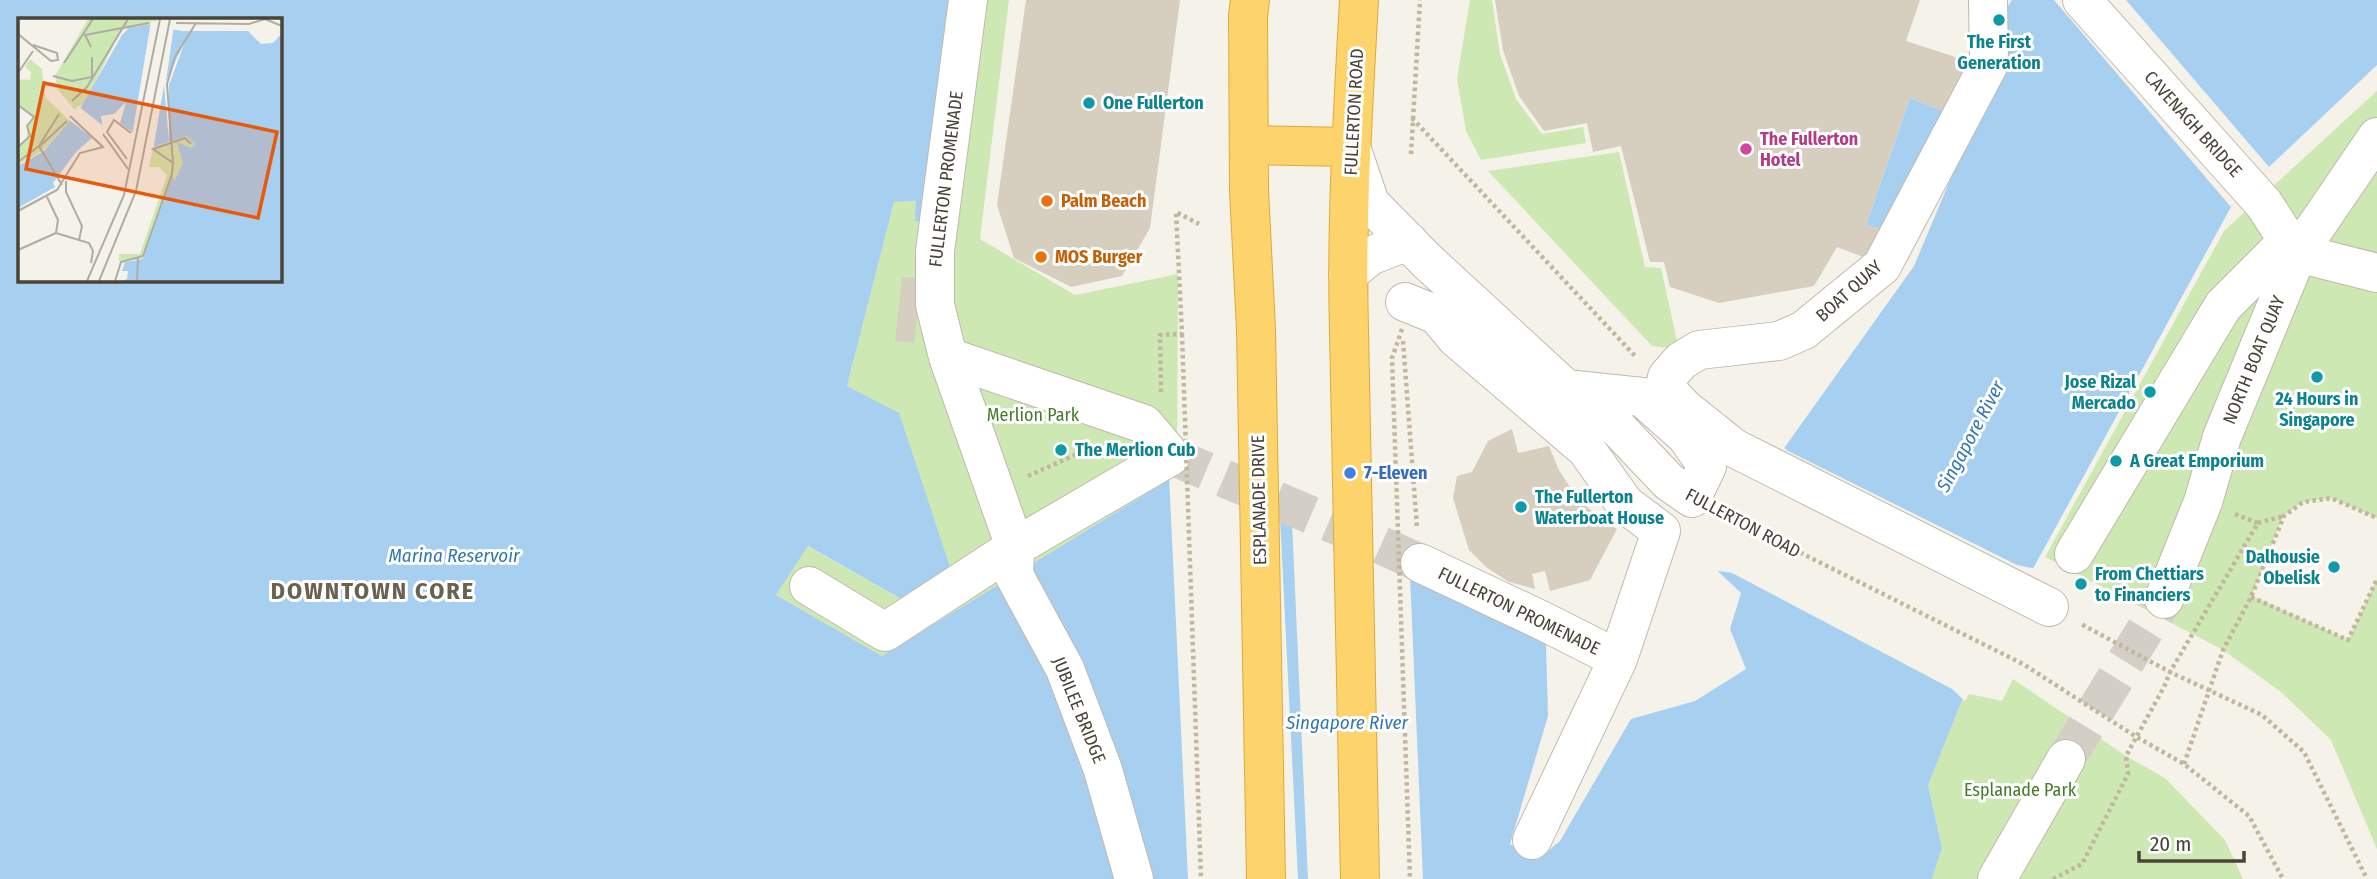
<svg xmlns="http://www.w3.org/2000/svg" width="2377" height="879" font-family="'Fira Sans Condensed',sans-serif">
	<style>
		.green { fill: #cee8b3 }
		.water { fill: #a7cff0; fill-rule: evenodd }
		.pier { fill: #f5f2ea }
		.building { fill: #d6cebf; fill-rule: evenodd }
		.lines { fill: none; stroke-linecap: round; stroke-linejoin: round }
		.minor-tunnel { stroke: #d3cfc6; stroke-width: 38; stroke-dasharray: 38 19; stroke-linecap: butt }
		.minor-casing { stroke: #c0baac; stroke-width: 40 }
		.highway-casing { stroke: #dda93b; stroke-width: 40 }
		.path { stroke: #c2b79d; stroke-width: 4.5; stroke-dasharray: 3.5 3.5; stroke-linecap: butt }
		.minor { stroke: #fff; stroke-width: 38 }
		.highway { stroke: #fdd46c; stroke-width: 38 }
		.highway-bridge-casing { stroke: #dda93b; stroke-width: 40; stroke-linecap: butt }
		.path-bridge { stroke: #c2b79d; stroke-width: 4.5; stroke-dasharray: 3.5 3.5; stroke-linecap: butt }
		.highway-bridge { stroke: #fdd46c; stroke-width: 38 }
		.culture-dot { fill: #0f9aa8; stroke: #fff; stroke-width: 2.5 }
		.hotel-dot { fill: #d1479c; stroke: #fff; stroke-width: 2.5 }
		.food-dot { fill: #e8710a; stroke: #fff; stroke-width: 2.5 }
		.shop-dot { fill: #3f7fe0; stroke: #fff; stroke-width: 2.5 }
		.labels { text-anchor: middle; stroke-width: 6; stroke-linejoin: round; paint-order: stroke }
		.culture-label { font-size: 18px; font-weight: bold; fill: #0d838f; stroke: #fff; text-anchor: start }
		.street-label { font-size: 18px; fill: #494338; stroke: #fff }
		.hotel-label { font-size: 18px; font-weight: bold; fill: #b23c85; stroke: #fff; text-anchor: start }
		.food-label { font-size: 18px; font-weight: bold; fill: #c56008; stroke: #fff; text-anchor: start }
		.park-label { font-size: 18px; fill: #457b2a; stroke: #fff }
		.shop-label { font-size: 18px; font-weight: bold; fill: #366cbe; stroke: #fff; text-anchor: start }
		.water-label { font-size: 19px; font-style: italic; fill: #3077b5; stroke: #fff }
		.district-label { font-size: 24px; font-weight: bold; letter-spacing: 2px; fill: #6b614f; stroke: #fff }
		.inset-road { fill: none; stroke: #b0aca3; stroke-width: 2 }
		.view { fill: #e8590c; fill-opacity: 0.15; stroke: #e8590c; stroke-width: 3.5 }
		.inset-edge { fill: none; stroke: #494338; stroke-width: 3.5 }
	</style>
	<rect width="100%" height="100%" fill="#f5f2ea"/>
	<path class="green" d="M955 0H1009L980 239 1075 295 1178 274 1177 475 882 656 776 595 807 546 903 600 847 386 894 202 916 201Z
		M1470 0H1492L1500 54 1516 99 1542 134 1583 127 1586 143 1481 160 1466 131 1457 79Z
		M2377 91V518L2331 498 2303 502 2283 516 2252 596 2348 640 2377 579V849L2331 740 2281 692 2223 650 2045 557 2224 231Z
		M1619 152 1645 267 1661 268 1677 341 1687 342 1686 350 1652 346 1488 171Z
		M2013 679 2126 756 2165 778 2225 840 2243 879H1932L1942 848 1928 785 1965 693 2002 701Z"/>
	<path class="water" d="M0 0H955L925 222 915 221 916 201 894 202 847 386 899 413 952 573 903 600 808 546 776 595 882 656 1177 475 1413 580 1546 643 1548 716 1510 844 1537 860 1560 841 1631 719 1695 701 1746 669 1730 629 1741 593 1705 559 1914 266 2009 40 1994 26 2012 0H2377V65L2269 167 2231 207 1965 693 1928 785 1942 848 1932 879H0ZM19 19H280V280H19Z
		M1910 98 1946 112 1884 230 1866 225Z"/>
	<path class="pier" d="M2054 0H2126L2269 167 2231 207Z
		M1781 445 1788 451 2017 565 2037 569 1965 701 1952 689 1732 573 1712 570 1703 561 1702 557Z
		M1178 472 1280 517 1298 879H1188L1169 475Z
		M1292 522 1410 575 1423 879H1308Z"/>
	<path class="building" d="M1026 0H1180L1150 228 1122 276 1071 287 1014 258 997 205Z
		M1495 0H1920L1906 41 1983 66 1879 263 1837 247 1814 286 1719 303 1670 287 1664 262H1650L1621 146 1593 152 1587 123 1544 131 1519 96 1503 50ZM1910 98 1946 112 1884 230 1866 225Z
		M902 277 922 278 914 343 895 341Z
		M1512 429 1518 453 1549 446 1559 470 1577 498 1596 515 1617 529 1590 580 1550 591 1545 571 1532 574 1535 589 1509 582 1486 567 1469 550 1453 498 1457 476 1472 472 1488 441Z"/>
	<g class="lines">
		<path class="minor-tunnel" d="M1171 456 1363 537 1420 563
			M2066 759 2164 599"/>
		<g class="minor-casing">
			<path id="minor" d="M1988 0 1989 64 1882 266 1804 330 1779 341 1699 350 1681 361 1667 377 1665 388 1684 408 1734 448 2049 607
				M2082 0 2264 204 2288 241 2298 253
				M1352 150 1370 203 1427 261 1566 389 1612 422 1669 482 1692 498 1707 466 1686 436 1642 397 1566 389
				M2298 253 2377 273
				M1348 274 1370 256 1408 241
				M1405 302 1437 315 1456 338 1586 449 1625 504 1661 531 1618 659 1545 622 1420 563
				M948 357 1015 547 1014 575 1065 669 1103 770 1134 879
				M2074 554 2223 306 2288 241
				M809 586 885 632 1015 547 1171 456 1144 424 948 357 935 305V251L968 0
				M2164 599 2203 502 2222 437 2298 253 2377 137
				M1532 840 1618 659
				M1997 879 2066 759"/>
		</g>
		<g class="highway-casing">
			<path id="highway" d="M1250 0 1248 16 1249 190 1256 329
				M1249 145 1351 147
				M1349 331C1346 221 1353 110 1359 0"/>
		</g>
		<path class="path" d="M1412 118 1636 357
			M1411 154 1420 0
			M1403 341 1417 528
			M1161 392 1160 335 1182 334 1176 212 1199 224
			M1028 476 1093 447
			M2235 514 2258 523 2170 672 2262 715 2304 752 2367 879
			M1725 515 2023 664 2135 736 2184 764 2249 816 2283 879
			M2258 523 2284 516
			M2251 597 2348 640 2377 579
			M2184 764 2223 650 2251 597 2284 516 2303 502 2331 498 2377 518
			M2053 879 2082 864 2128 774 2126 756 2164 687 2170 672 2081 624"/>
		<use href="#minor" class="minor"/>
		<use href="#highway" class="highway"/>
		<g class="highway-bridge-casing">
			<path id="highway-bridge" d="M1256 329 1266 879
				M1349 331 1360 879"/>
		</g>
		<path class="path-bridge" d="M1402 329 1392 358 1410 879
			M1182 334 1201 879"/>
		<use href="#highway-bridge" class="highway-bridge"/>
	</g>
	<g class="culture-dot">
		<circle cx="1999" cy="20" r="7"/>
		<circle cx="1089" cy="103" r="7"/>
		<circle cx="2317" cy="377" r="7"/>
		<circle cx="2150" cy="392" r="7"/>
		<circle cx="1061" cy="450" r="7"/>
		<circle cx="2116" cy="461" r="7"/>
		<circle cx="1521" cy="507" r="7"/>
		<circle cx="2334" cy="567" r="7"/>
		<circle cx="2081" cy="584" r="7"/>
	</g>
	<circle class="hotel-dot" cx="1746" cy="149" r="7"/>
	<g class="food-dot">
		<circle cx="1047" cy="201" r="7"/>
		<circle cx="1041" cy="257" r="7"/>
	</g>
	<circle class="shop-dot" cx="1350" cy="473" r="7"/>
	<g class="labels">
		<g class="culture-label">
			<text x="1999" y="48" text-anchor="middle">The First<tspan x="1999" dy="21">Generation</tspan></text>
			<text x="1103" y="109">One Fullerton</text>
			<text x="2136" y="388" text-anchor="end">Jose Rizal<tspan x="2136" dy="21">Mercado</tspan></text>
			<text x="2317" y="405" text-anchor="middle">24 Hours in<tspan x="2317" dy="21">Singapore</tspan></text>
			<text x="1075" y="456">The Merlion Cub</text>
			<text x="2130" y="467">A Great Emporium</text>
			<text x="1535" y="503">The Fullerton<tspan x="1535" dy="21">Waterboat House</tspan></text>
			<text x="2320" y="563" text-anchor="end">Dalhousie<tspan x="2320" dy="21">Obelisk</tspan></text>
			<text x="2095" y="580">From Chettiars<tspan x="2095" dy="21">to Financiers</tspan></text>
		</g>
		<g class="street-label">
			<text transform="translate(1354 112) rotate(-87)" y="6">FULLERTON ROAD</text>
			<text transform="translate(2193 124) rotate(48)" y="6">CAVENAGH BRIDGE</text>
			<text transform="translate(946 179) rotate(-83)" y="6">FULLERTON PROMENADE</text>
			<text transform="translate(1849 291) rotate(-42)" y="6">BOAT QUAY</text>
			<text transform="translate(2254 360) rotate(-68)" y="6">NORTH BOAT QUAY</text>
			<text transform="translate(1259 500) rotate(-91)" y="6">ESPLANADE DRIVE</text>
			<text transform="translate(1743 523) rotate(28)" y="6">FULLERTON ROAD</text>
			<text transform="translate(1519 611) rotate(26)" y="6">FULLERTON PROMENADE</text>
			<text transform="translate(1079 710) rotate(68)" y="6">JUBILEE BRIDGE</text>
		</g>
		<g class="hotel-label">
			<text x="1760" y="145">The Fullerton<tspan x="1760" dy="21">Hotel</tspan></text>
		</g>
		<g class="food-label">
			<text x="1061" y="207">Palm Beach</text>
			<text x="1055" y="263">MOS Burger</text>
		</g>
		<g class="park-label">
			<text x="1033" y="421">Merlion Park</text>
			<text x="2020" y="796">Esplanade Park</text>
		</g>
		<g class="shop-label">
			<text x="1364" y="479">7-Eleven</text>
		</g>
		<g class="water-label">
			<text transform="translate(1970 436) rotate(-62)" y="7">Singapore River</text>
			<text x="454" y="562">Marina Reservoir</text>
			<text x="1347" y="729">Singapore River</text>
		</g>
		<g class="district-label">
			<text x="373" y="599">DOWNTOWN CORE</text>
		</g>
	</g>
	<g transform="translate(18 18)">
		<rect width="264" height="264" fill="#f5f2ea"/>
		<path d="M70 1H139L138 7 103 12 68 83 57 92 40 72 37 58ZM12 41 24 51 27 79 52 103 27 131 0 147V129L9 122V108L16 99 0 87V61L12 62 13 54 7 49ZM168 118 177 126 157 162 154 160 125 241 101 243V236H122L149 157 141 149H131L135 129Z" fill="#cee8b3"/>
		<path d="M131 7 164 13H230L243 26 255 25 264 15V263H103L109 261 110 253H104L107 244 125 241 154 159 157 162 165 145 159 124 173 130 177 126 168 118 135 129 102 105 108 84 96 96 83 98 85 110 58 134 35 165 37 169 0 190V148L26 133 62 91 104 17 111 10Z" fill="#a7cff0"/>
		<path d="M133 3 156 7 148 64 171 13 151 67V123L146 67 135 133 114 118ZM60 88 88 110 77 122 50 101Z" fill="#f5f2ea"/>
		<path class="inset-road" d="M158 5 231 6 247 1 264 8M0 16 33 43 40 42 39 35 15 27M73 29 67 17 131 5M46 45 75 1M0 55 15 33M35 58 54 63 74 59V39M54 83 69 69 110 1M0 87 16 99 9 108 12 118 0 129M85 116 110 151M21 128 44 167M21 129 49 103M109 141 89 114 96 102 113 115M0 144 21 128 41 96M155 145 149 66 157 39 178 5M48 163V174L64 208 61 222M29 179 40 202 38 215M0 193 39 172 62 135 85 129 52 98M38 215 71 225 75 233 73 245M0 232 38 215M69 263 106 177 142 1M81 263 118 173 152 1M97 263 103 244 125 238 154 156 155 145 135 131 167 120 173 126M119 263 120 240"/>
		<path class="view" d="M26 65 259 114 240 200 8 151Z"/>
		<rect width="264" height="264" class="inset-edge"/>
	</g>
	<path d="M2139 851v10h105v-10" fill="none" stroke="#494338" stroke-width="3.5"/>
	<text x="2150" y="851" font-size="21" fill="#494338" stroke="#ffffff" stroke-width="5" paint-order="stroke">20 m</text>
</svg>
